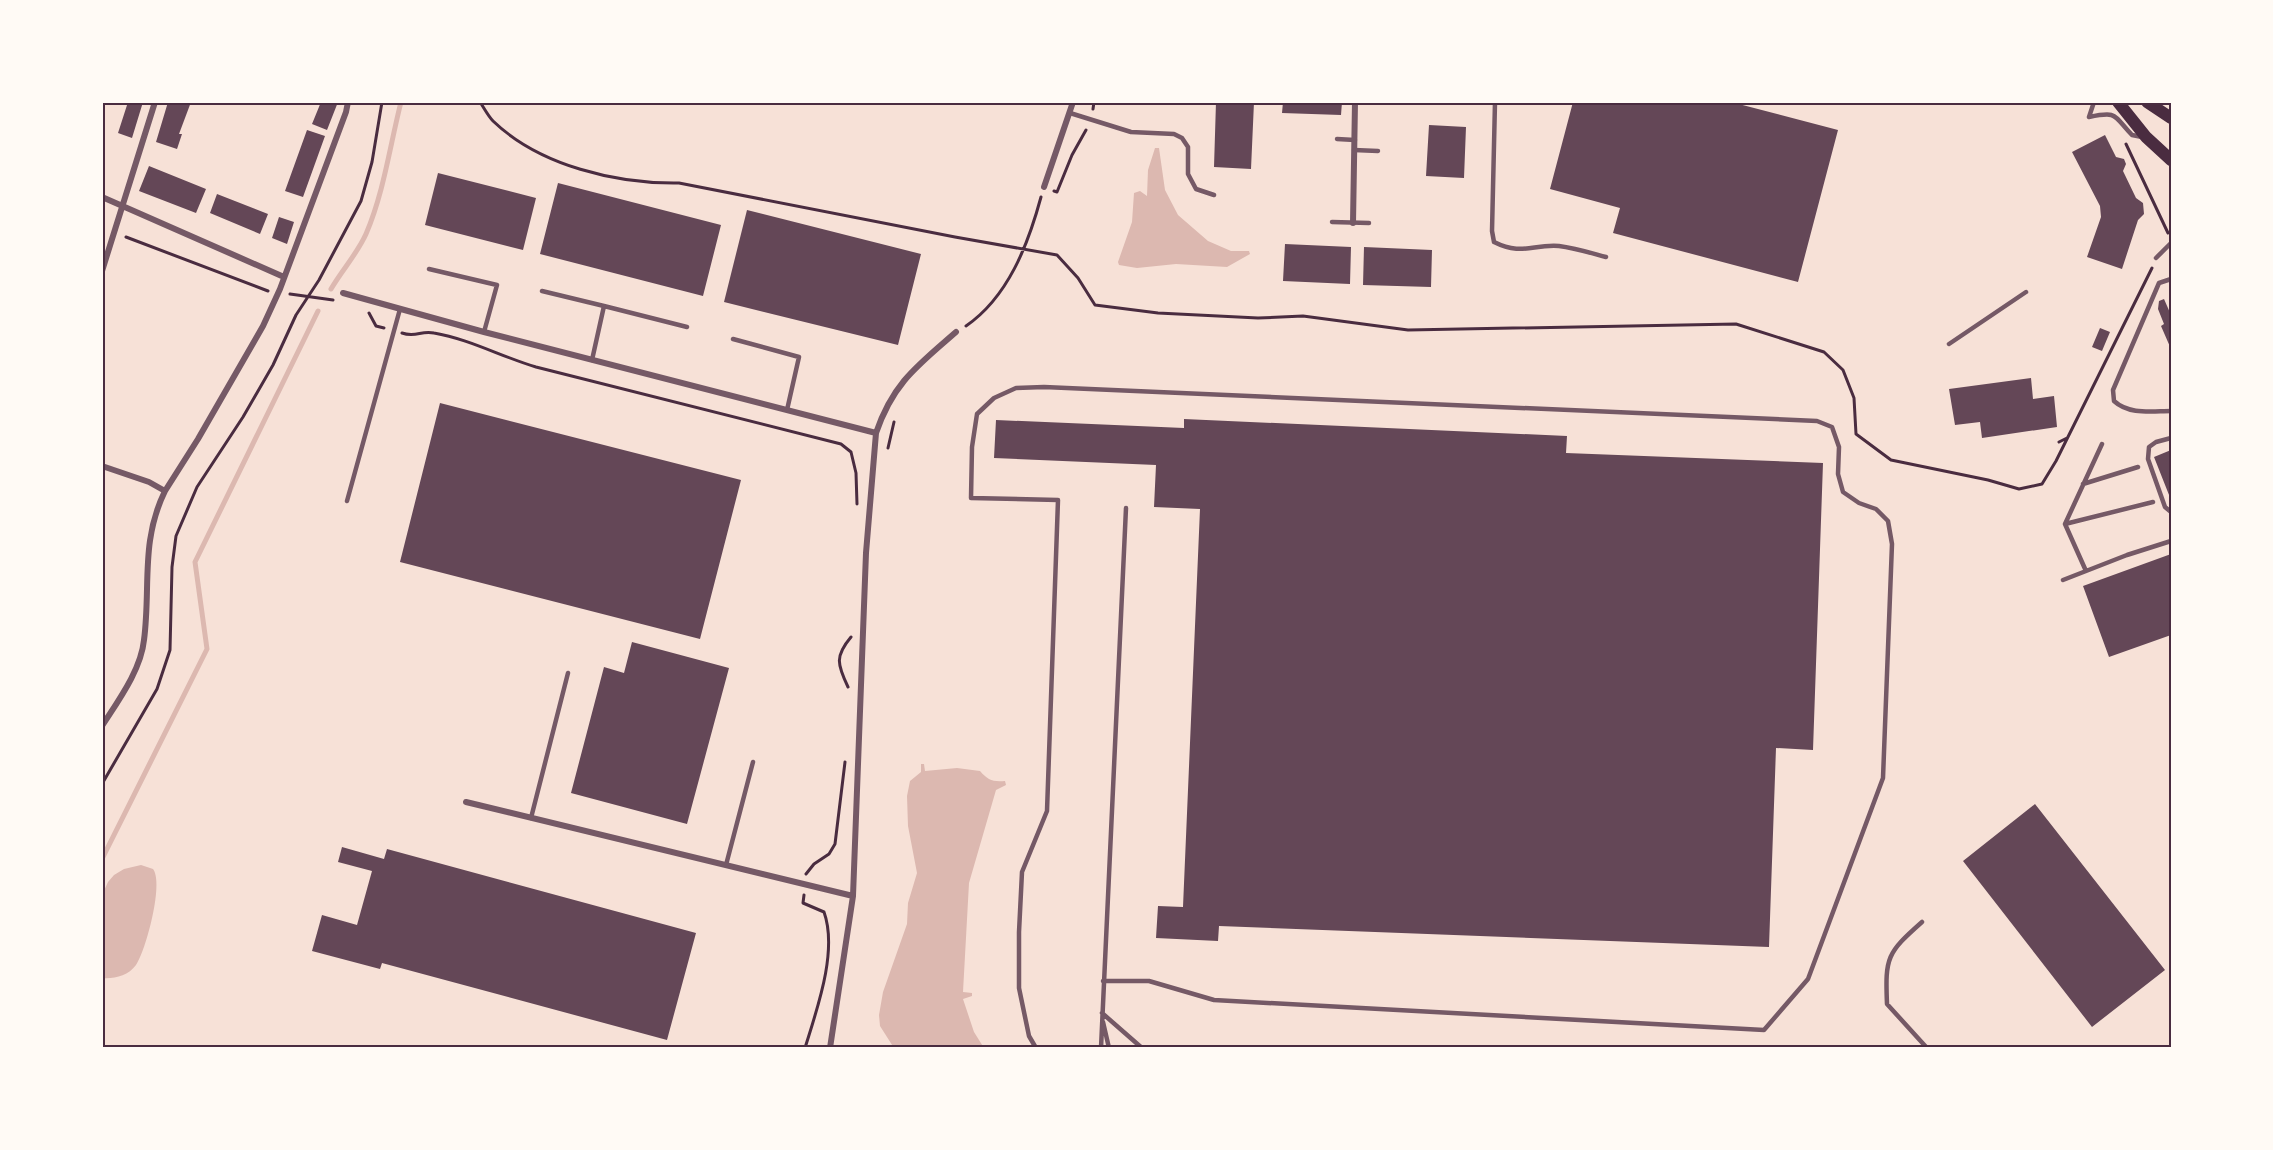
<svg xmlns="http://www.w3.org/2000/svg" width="2273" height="1150" font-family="'Space Grotesk',sans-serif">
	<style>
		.water { fill: #dcb8b0 }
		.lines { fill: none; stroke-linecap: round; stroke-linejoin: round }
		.stream { stroke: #dcb8b0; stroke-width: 5 }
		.building { fill: #644757 }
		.path { stroke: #4a2c40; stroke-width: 3 }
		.service { stroke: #755966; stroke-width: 4.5 }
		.minor { stroke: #755966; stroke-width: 6 }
		.secondary { stroke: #4a2c40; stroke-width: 12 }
		.neatline { fill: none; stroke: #4a2c40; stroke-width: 2 }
	</style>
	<rect width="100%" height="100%" fill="#f7e1d7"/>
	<path class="water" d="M1155 148H1159L1165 190 1178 215 1208 241 1231 251H1249L1250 254 1227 267 1176 264 1137 268 1119 265 1118 262 1132 222 1134 193 1140 191 1147 196 1148 170Z
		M921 764H924L925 771 957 768 980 771C988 780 992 782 1005 781L1006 785 996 790 969 883 963 992 972 993V996L963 999 974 1032 984 1048H894L880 1026 879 1015 883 992 907 924 908 903 917 873 908 826 907 796 910 781 921 772Z
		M141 865 153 869C164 883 146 950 136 965 128 976 114 979 102 978V895L108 882 114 875 124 869Z"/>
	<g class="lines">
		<path class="stream" d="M331 289C342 270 357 254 366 234 384 192 390 145 401 102
			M102 859 207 649 195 562 318 311"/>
	</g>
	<path class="building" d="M128 102H143L132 138 118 133Z
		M168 102H191L179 134H182L177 149 156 142Z
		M321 102H338L327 130 312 124Z
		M1216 102H1254L1251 169 1214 167Z
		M1283 102H1342L1341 115 1282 113Z
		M1573 102H1731L1838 130 1798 282 1613 233 1620 208 1550 189Z
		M1429 125 1466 127 1464 178 1426 176Z
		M307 130 325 136 303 197 285 191Z
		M2105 135 2116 157 2124 159 2126 164 2123 171 2136 198 2143 203 2144 214 2138 220 2122 269 2087 257 2101 217 2100 206 2072 152Z
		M149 166 206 189 196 213 139 191Z
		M438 173 536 198 523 250 425 225Z
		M558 183 721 225 703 296 540 254Z
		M217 194 268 214 260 234 210 213Z
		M747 210 921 254 898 345 724 302Z
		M279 217 294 222 287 244 272 238Z
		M1285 244 1351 247 1350 284 1283 281Z
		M1364 247 1432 250 1431 287 1363 285Z
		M2164 299 2171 315V349L2161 326 2164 324 2158 309 2159 301Z
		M2100 328 2110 332 2102 351 2092 347Z
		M2031 378 2033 399 2054 396 2057 427 1982 438 1980 422 1955 425 1949 389Z
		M440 403 741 480 700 639 400 562Z
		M1184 419 1567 436 1566 453 1823 463 1813 750 1776 748 1769 947 1219 926 1218 941 1156 938 1158 906 1183 907 1200 509 1154 507 1156 465 994 458 996 420 1184 428Z
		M2171 450V500L2154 457Z
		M2171 554V635L2109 657 2083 586Z
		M632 642 729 668 687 824 571 793 604 667 624 673Z
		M2035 804 2165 970 2092 1027 1963 861Z
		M342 847 384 859 387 849 696 933 667 1040 382 963 380 969 312 951 322 915 357 925 372 871 338 862Z"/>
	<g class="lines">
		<path class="path" d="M480 102C484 108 488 116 493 121 540 166 617 184 679 183L955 237 1057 255 1078 278 1095 305 1158 313 1258 318 1303 316 1408 330 1736 324 1824 352 1843 370 1854 398 1856 434 1891 460 1988 480 2019 489 2042 484 2056 461 2152 268
			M1093 109 1094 102
			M2126 144 2168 233
			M1054 191 1057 192 1072 155 1086 130
			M126 237 268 291
			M290 294 333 300
			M369 313 376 326 384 328
			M966 326C1008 297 1028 245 1041 197
			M402 333C416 338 421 330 434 333 469 339 502 357 536 367L841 444 851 452 856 473 857 504
			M2059 442 2067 438
			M888 448 894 422
			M848 687C837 664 835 656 851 637
			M102 784 157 689 170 650 172 567 176 536 197 487 243 417 273 365 296 315 319 280 361 201 372 162 382 102
			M806 874 814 864 829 854 835 844 845 762
			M804 895 803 903 824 912C838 951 817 1009 805 1048"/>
		<path class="service" d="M1495 102 1492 231 1494 242C1522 256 1532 244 1559 246 1575 248 1591 253 1606 257
			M1070 113 1131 132 1174 134 1182 138 1188 147V174L1196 189 1214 195
			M2089 117C2118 111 2113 115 2132 135L2142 137
			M2089 117 2094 102
			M1337 139 1355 140
			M1354 150 1378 151
			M1332 222 1369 223
			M2156 258 2171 243
			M429 269 497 285 484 332
			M2171 279 2159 283 2113 390 2114 401C2129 415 2152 411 2171 411
			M542 291 604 306
			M733 339 799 357 787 410
			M1949 344 2026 292
			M592 360 604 306 687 327
			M2171 438 2156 442 2149 447 2148 459 2165 507 2171 512
			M2083 484 2138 467
			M347 501 400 309
			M2065 524 2153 502
			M2086 571 2065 524 2102 444
			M2063 580 2127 555 2171 541
			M531 818 568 673
			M726 865 753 762
			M1922 922C1887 953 1885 957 1887 1004L1927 1048
			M1102 1013 1142 1048
			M1103 1022 1109 1048
			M1036 1048 1029 1036 1019 988V932L1022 872 1047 811 1058 500 971 498 972 447 977 414 994 398 1016 388 1044 387 1817 421 1832 427 1839 447 1838 474 1843 492 1859 503 1876 509 1888 521 1892 544 1883 778 1808 979 1764 1030 1214 1000 1149 981H1103
			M1101 1048 1126 508"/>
		<path class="minor" d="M1044 187 1073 102
			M102 197 284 277
			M1353 223 1355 102
			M102 271 155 102
			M343 293 484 332 876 433
			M102 466 149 482 165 491C140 542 151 587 144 640 141 670 118 701 102 726
			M165 491 198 439 263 326 280 289 346 112 348 102
			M466 802 853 896
			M830 1048 853 896 866 553 876 433C893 383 917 366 956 332"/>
		<path class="secondary" d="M2118 102 2146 137 2171 160
			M2147 102 2171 118"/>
	</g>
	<rect width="2273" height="1150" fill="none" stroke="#fffaf5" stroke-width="207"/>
	<rect x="104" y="104" width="2066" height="942" class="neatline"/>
</svg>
